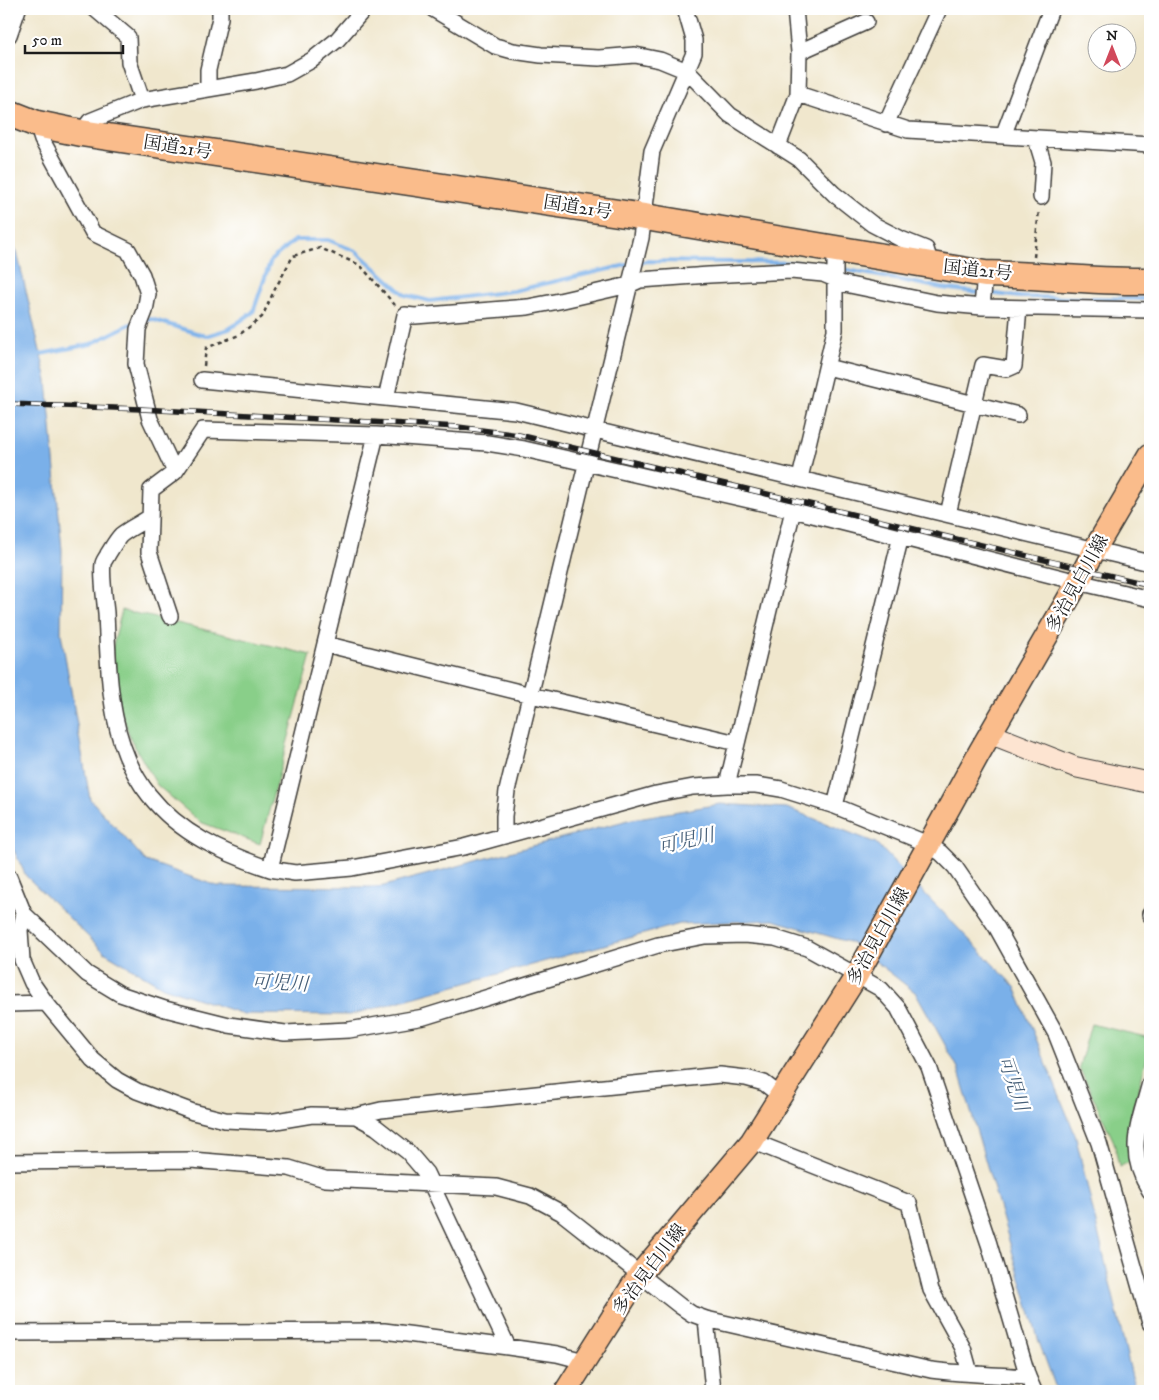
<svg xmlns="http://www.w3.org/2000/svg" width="1159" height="1400" font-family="'IM FELL DW Pica','Noto Serif JP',serif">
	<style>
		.green { fill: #89cf89; stroke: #527652 }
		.water { fill: #7ab0e9; stroke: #4b6682 }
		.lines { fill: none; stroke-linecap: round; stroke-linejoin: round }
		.stream { stroke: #7ab0e9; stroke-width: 4 }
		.street-casing { stroke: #3c3a37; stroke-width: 18 }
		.secondary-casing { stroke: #3c3a37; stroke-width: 22 }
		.primary-casing { stroke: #3c3a37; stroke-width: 25 }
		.highway-casing { stroke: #3c3a37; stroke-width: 29 }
		.path { stroke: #3c3a37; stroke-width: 2.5; stroke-dasharray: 4 4; stroke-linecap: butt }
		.street { stroke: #fff; stroke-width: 15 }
		.secondary { stroke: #fde4d1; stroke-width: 20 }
		.primary { stroke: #fabc8b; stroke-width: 22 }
		.highway { stroke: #fabc8b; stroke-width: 26 }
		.rail-casing { stroke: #1c1c1c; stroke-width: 5.5 }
		.rail { stroke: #fff; stroke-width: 4; stroke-dasharray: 11; stroke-linecap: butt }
		.labels { text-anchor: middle; stroke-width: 4.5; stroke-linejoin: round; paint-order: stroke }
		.street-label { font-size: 18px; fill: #1c1c1c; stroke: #fff }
		.water-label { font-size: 19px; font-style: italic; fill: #465f78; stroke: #fff }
	</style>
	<rect width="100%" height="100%" fill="#fff"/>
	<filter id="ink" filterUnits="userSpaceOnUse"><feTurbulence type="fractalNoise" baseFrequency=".02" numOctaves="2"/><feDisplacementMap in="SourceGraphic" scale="10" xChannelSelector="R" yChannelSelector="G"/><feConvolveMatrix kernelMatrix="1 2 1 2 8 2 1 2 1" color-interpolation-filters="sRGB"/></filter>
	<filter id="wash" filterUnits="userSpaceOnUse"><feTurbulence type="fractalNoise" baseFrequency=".0096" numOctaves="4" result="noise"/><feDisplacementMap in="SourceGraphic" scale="20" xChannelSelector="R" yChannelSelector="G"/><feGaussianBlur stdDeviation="1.12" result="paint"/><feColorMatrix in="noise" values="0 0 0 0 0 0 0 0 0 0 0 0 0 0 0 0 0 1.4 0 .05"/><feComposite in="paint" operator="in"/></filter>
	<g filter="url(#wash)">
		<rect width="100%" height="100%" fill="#f0e7cd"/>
		<path class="green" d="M122 610 311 655 260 844 200 822 157 785 131 740 119 706 112 649Z
			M1091 1024 1150 1038V1046L1129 1127 1131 1161 1119 1167 1114 1142 1079 1067Z"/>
		<path class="water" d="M9 237 17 252 47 381 62 550 61 633 90 799 146 861 217 886 380 887 632 819 720 804 787 808 876 843 1015 987 1075 1134 1134 1385 1138 1391H1057L1039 1342 958 1068 916 993 852 943 773 920 680 924 350 1015 243 1014 163 987 104 952 26 876 9 840Z
			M1148 1132 1150 1133V1170L1142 1147Z"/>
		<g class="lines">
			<path class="stream" d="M638 263 647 261 813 263 831 267
				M837 268 942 288 981 293
				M988 293 1020 297 1150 299
				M147 320 151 319 206 336 229 329 253 312 271 260 295 240H328L356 251 405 295 430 301 513 291 631 264
				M36 355 91 344 128 325 136 323"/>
		</g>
	</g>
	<g filter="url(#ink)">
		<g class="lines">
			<g class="street-casing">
				<path id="street" d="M95 9 128 37 129 62 142 100
					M433 9 495 46 513 51 541 55 599 58 635 55 660 60 687 71 730 115 799 159 834 194 872 224 901 239 926 249 931 265
					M795 9 799 52
					M9 35 18 9
					M208 89V70L220 18V9
					M798 94 908 130 1150 145
					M37 124 42 140 93 233 128 250 142 275 148 294 145 311 138 329 136 364 150 419 175 472 151 490 149 552 170 616
					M886 124 939 9
					M81 133 90 121 142 100 256 81 287 74 312 60 337 40 364 9
					M1003 136 1051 9
					M1036 139 1043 162 1041 197
					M778 146 798 94 799 52 866 22
					M835 282 937 303 982 307 1150 310
					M982 307 985 274
					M827 367 1018 415
					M202 380 516 411 1150 563
					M386 398 405 315 415 316 528 307 559 301 629 285 640 280 709 275 791 271 823 274 835 279
					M376 435 270 869 295 873 352 868 464 847 656 794 693 787 727 785H756L781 789 835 806 928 844 941 853 955 867 997 928 1056 1034 1099 1143 1150 1323
					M175 472 203 430 376 435 487 443 524 449 793 510 1078 582 1150 599
					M800 478 835 330V248
					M948 514 983 365 1007 369 1014 366 1019 308
					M150 517C141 523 130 528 121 535 116 540 112 548 108 554 107 557 103 561 103 564 101 574 105 602 106 613 109 674 108 744 149 795 180 834 223 853 270 869
					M325 644 531 695 737 743
					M727 785 793 510
					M835 806 901 536
					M504 834V816L507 791 641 238 652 151 694 53V40L685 9
					M9 877 24 914 20 930 22 960 32 983 46 1003 93 1060 117 1080 137 1091 193 1112 225 1120 270 1122 312 1115 356 1116 381 1110 720 1075 746 1078 764 1083 781 1096
					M24 914 87 974 120 994 165 1009 229 1025 285 1033 349 1030 424 1017 658 945 705 936 745 935 775 938 807 948 881 989 898 1008 929 1067 989 1244 1028 1377 1034 1391
					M1150 915V914
					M9 1004 46 1003
					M1150 1083C1139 1125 1125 1151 1150 1191
					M356 1116 376 1127 408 1152 426 1173 508 1347
					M752 1141 909 1203 931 1290 963 1348 970 1373
					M9 1162 191 1160 289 1168 325 1179 496 1187 530 1196 562 1213 680 1306 692 1314 706 1319 931 1370C963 1374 996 1375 1028 1377
					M706 1319 713 1391
					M9 1333 384 1331 508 1347 557 1354 584 1361"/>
			</g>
			<g class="secondary-casing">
				<path id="secondary" d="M991 734 1075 767 1150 783"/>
			</g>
			<g class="primary-casing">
				<path id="primary" d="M566 1391 640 1274 752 1141 857 975 979 753 1078 582 1095 549 1150 455"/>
			</g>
			<g class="highway-casing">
				<path id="highway" d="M9 113 37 124 81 133 645 217 985 274C1040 275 1095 282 1150 281"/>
			</g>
			<path class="path" d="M1034 257 1039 210
				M204 366 206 348 239 335 262 317 274 291 293 256 320 248 360 265 395 305"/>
			<use href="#street" class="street"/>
			<use href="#secondary" class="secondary"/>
			<use href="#primary" class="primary"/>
			<use href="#highway" class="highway"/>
			<g class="rail-casing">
				<path id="rail" d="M9 404 141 409 458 427 519 435 1150 585"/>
			</g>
			<use href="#rail" class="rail"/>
		</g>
	</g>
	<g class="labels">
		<g class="street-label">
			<text transform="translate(178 147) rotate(9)" y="6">国道21号</text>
			<text transform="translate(578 207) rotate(9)" y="6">国道21号</text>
			<text transform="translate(978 270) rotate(6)" y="6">国道21号</text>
			<text transform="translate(1077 583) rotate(-61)" y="6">多治見白川線</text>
			<text transform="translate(878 936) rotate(-61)" y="6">多治見白川線</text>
			<text transform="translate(649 1269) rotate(-53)" y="6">多治見白川線</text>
		</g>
		<g class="water-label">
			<text transform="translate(686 840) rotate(-13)" y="7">可児川</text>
			<text transform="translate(280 982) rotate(3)" y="7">可児川</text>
			<text transform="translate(1014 1083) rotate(71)" y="7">可児川</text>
		</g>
	</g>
	<rect width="1159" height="1400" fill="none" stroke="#fff" stroke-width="30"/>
	<g transform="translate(1112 48)"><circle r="24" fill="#ffffff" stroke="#a4a4a4"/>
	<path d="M0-4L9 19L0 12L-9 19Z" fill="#d1495b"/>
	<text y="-8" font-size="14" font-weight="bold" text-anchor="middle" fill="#1c1c1c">N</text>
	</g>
	<path d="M25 45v8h98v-8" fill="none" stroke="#1c1c1c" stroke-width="2.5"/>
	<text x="32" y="45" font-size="15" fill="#1c1c1c" stroke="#ffffff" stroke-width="4" paint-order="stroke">50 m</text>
</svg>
